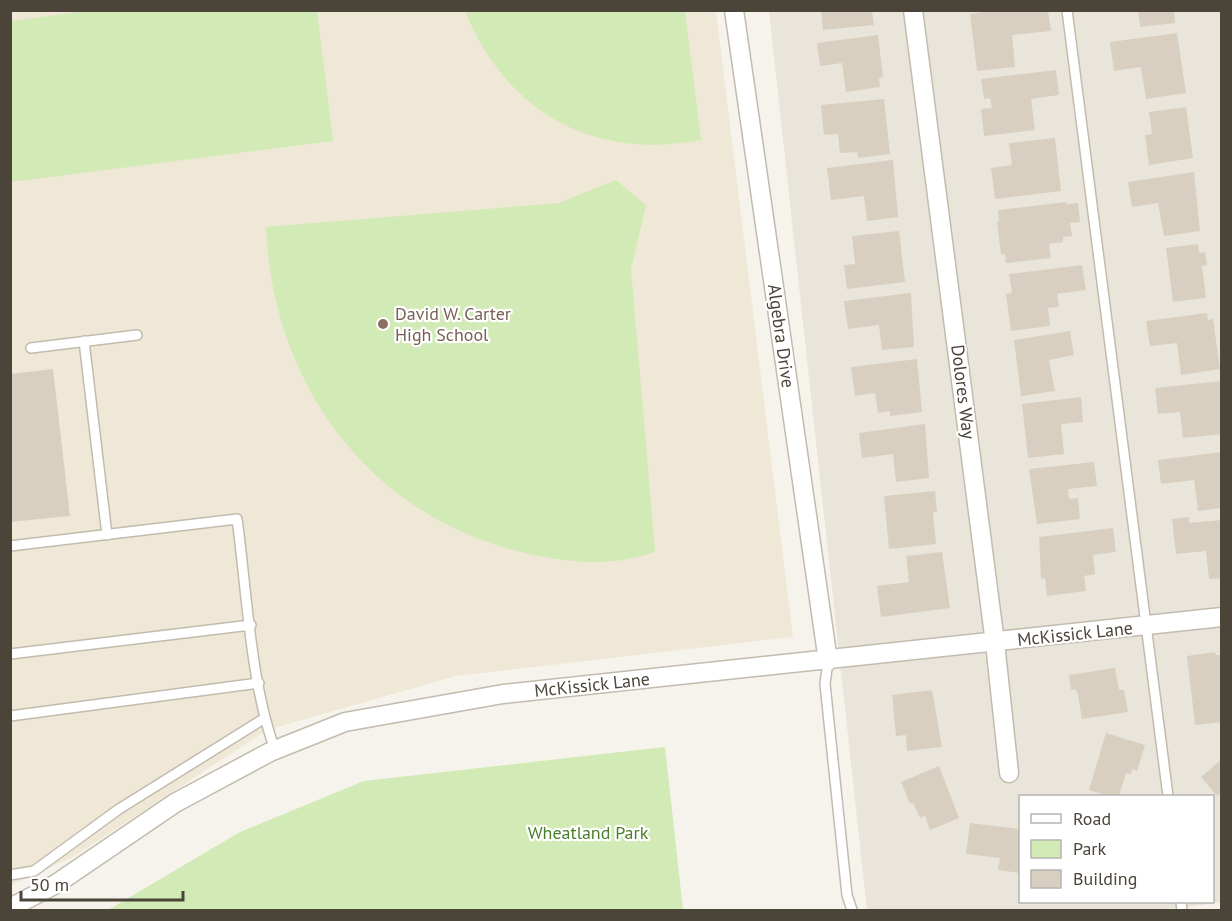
<svg xmlns="http://www.w3.org/2000/svg" width="1232" height="921" font-family="'PT Sans',sans-serif">
	<style>
		.residential { fill: #eae5da; fill-rule: evenodd }
		.education { fill: #efe8d6 }
		.green { fill: #d2eab5 }
		.building { fill: #d8cfc1 }
		.lines { fill: none; stroke-linecap: round; stroke-linejoin: round }
		.service-casing { stroke: #c2bbae; stroke-width: 12 }
		.minor-casing { stroke: #c2bbae; stroke-width: 21 }
		.service { stroke: #fff; stroke-width: 9 }
		.minor { stroke: #fff; stroke-width: 18 }
		.education-dot { fill: #8d6e63; stroke: #fff; stroke-width: 2 }
		.labels { text-anchor: middle; stroke-width: 4.5; stroke-linejoin: round; paint-order: stroke }
		.education-label { font-size: 18px; fill: #785e54; stroke: #fff; text-anchor: start }
		.street-label { font-size: 18px; fill: #4b4439; stroke: #fff }
		.park-label { font-size: 18px; fill: #4a7f2a; stroke: #fff }
	</style>
	<rect width="100%" height="100%" fill="#f6f3ec"/>
	<path class="residential" d="M769 11H1221V902L1167 910H867ZM1020 796H1212V902H1020Z"/>
	<path class="education" d="M10 11H716L793 637 456 676 267 730 73 857 11 885Z"/>
	<path class="green" d="M94 10 317 11 333 141 11 182V21Z
		M465 11H685L701 140C593 161 506 112 465 11Z
		M616 180 646 205 631 269 655 552C612 567 570 563 525 553 369 517 272 383 266 227L559 203Z
		M665 747 683 910H108L240 832 364 781Z"/>
	<path class="building" d="M821 10H872L874 25 823 30Z
		M997 10H1048L1051 31 1012 35 1015 67 977 71 970 14Z
		M1138 10H1174L1175 23 1140 27Z
		M1177 33 1186 93 1146 99 1141 67 1114 71 1110 42Z
		M878 35 883 77 879 78 880 87 846 92 842 63 820 66 817 43Z
		M1056 70 1059 95 1031 99 1035 130 984 136 981 109 992 108 990 98 984 99 981 79Z
		M884 99 890 154 858 158 857 152 840 153 838 134 824 135 821 105Z
		M1186 107 1193 158 1149 165 1145 135 1152 134 1149 112Z
		M1055 138 1061 191 995 199 991 168 1012 165 1009 143Z
		M893 160 898 217 867 221 864 196 831 200 827 168Z
		M1194 172 1200 231 1164 236 1158 203 1132 207 1128 182Z
		M1066 202 1067 204 1078 203 1080 222 1070 223 1072 236 1063 237V242L1049 244 1051 258 1006 263 1005 254 1001 255 997 222H999L998 210Z
		M899 231 905 282 847 289 844 265 855 264 852 236Z
		M1198 244 1199 253 1205 252 1207 265 1202 266 1206 298 1173 302 1166 248Z
		M1082 265 1086 290 1057 294 1059 307 1048 308 1050 326 1011 331 1006 294 1012 293 1009 274Z
		M911 293 914 347 882 350 879 325 848 329 844 301Z
		M1207 313 1208 320 1213 319 1220 369 1181 375 1177 343 1150 346 1146 321Z
		M1070 331 1074 355 1049 360 1055 391 1021 396 1014 340Z
		M917 359 922 412 890 416V411L878 413 875 393 855 396 851 367Z
		M53 369 70 516 10 522V374Z
		M1221 381 1222 434 1183 438 1180 412 1158 414 1155 388Z
		M1081 397 1083 422 1061 424 1064 454 1028 458 1022 404Z
		M925 424 929 478 896 482 893 454 862 458 859 433Z
		M1222 452V508L1198 511 1194 480 1161 484 1158 460Z
		M1094 462 1097 486 1068 489 1069 499 1078 498 1080 519 1037 524 1029 469Z
		M935 491 937 512H933L936 544 889 549 884 496Z
		M1189 517V523L1222 520V578L1209 579 1206 551 1176 554 1172 519Z
		M1113 528 1116 552 1093 555 1095 574 1084 576 1086 591 1047 596 1045 578 1041 579 1039 537Z
		M942 552 950 608 881 617 877 586 909 582 906 556Z
		M1215 652 1216 655H1222V722L1195 725 1187 656Z
		M1115 668 1119 690H1124L1128 712 1082 719 1078 695 1075 689 1071 690 1069 675Z
		M932 690 942 747 907 751 906 735 896 736 892 695Z
		M1106 733 1145 745 1137 771 1132 769 1131 774 1126 773 1119 796H1108L1089 790Z
		M1222 759V792L1217 796 1201 777Z
		M939 766 959 818 930 830 925 816 920 818 913 803 910 804 901 782Z
		M970 823 1020 829V873L998 870 1000 858 966 854Z"/>
	<g class="lines">
		<g class="service-casing">
			<path id="service" d="M1067 10 1168 796
				M84 341 107 535
				M31 348 137 335
				M10 546 237 519C247 592 250 681 275 750
				M10 654 251 625
				M828 661 825 684 847 895 852 910
				M10 716 259 683
				M10 875 34 871 119 809 265 718
				M1181 902 1182 910"/>
		</g>
		<g class="minor-casing">
			<path id="minor" d="M734 10 828 661
				M913 10 995 643 1009 773
				M10 908 56 884 175 803 270 752 345 722 503 694 1222 617"/>
		</g>
		<use href="#service" class="service"/>
		<use href="#minor" class="minor"/>
	</g>
	<circle class="education-dot" cx="383" cy="324" r="6"/>
	<g class="labels">
		<g class="education-label">
			<text x="395" y="320">David W. Carter<tspan x="395" dy="21">High School</tspan></text>
		</g>
		<g class="street-label">
			<text transform="translate(781 336) rotate(82)" y="6">Algebra Drive</text>
			<text transform="translate(963 392) rotate(83)" y="6">Dolores Way</text>
			<text transform="translate(1075 634) rotate(-6)" y="6">McKissick Lane</text>
			<text transform="translate(592 685) rotate(-6)" y="6">McKissick Lane</text>
		</g>
		<g class="park-label">
			<text x="588" y="839">Wheatland Park</text>
		</g>
	</g>
	<rect width="1232" height="921" fill="none" stroke="#4b4439" stroke-width="24"/>
	<rect x="1019" y="795" width="195" height="108" fill="#ffffff" stroke="#b7b4b0" stroke-width="1.5"/>
	<rect x="1031" y="814" width="30" height="9" fill="#ffffff" stroke="#b7b4b0" stroke-width="1.5"/>
	<text x="1073" y="825" font-size="18" fill="#4b4439">Road</text>
	<rect x="1031" y="840" width="30" height="18" fill="#d2eab5" stroke="#b7b4b0" stroke-width="1.5"/>
	<text x="1073" y="855" font-size="18" fill="#4b4439">Park</text>
	<rect x="1031" y="870" width="30" height="18" fill="#d8cfc1" stroke="#b7b4b0" stroke-width="1.5"/>
	<text x="1073" y="885" font-size="18" fill="#4b4439">Building</text>
	<path d="M21 891v9h162v-9" fill="none" stroke="#4b4439" stroke-width="3"/>
	<text x="30" y="891" font-size="18" fill="#4b4439" stroke="#ffffff" stroke-width="4.5" paint-order="stroke">50 m</text>
</svg>
